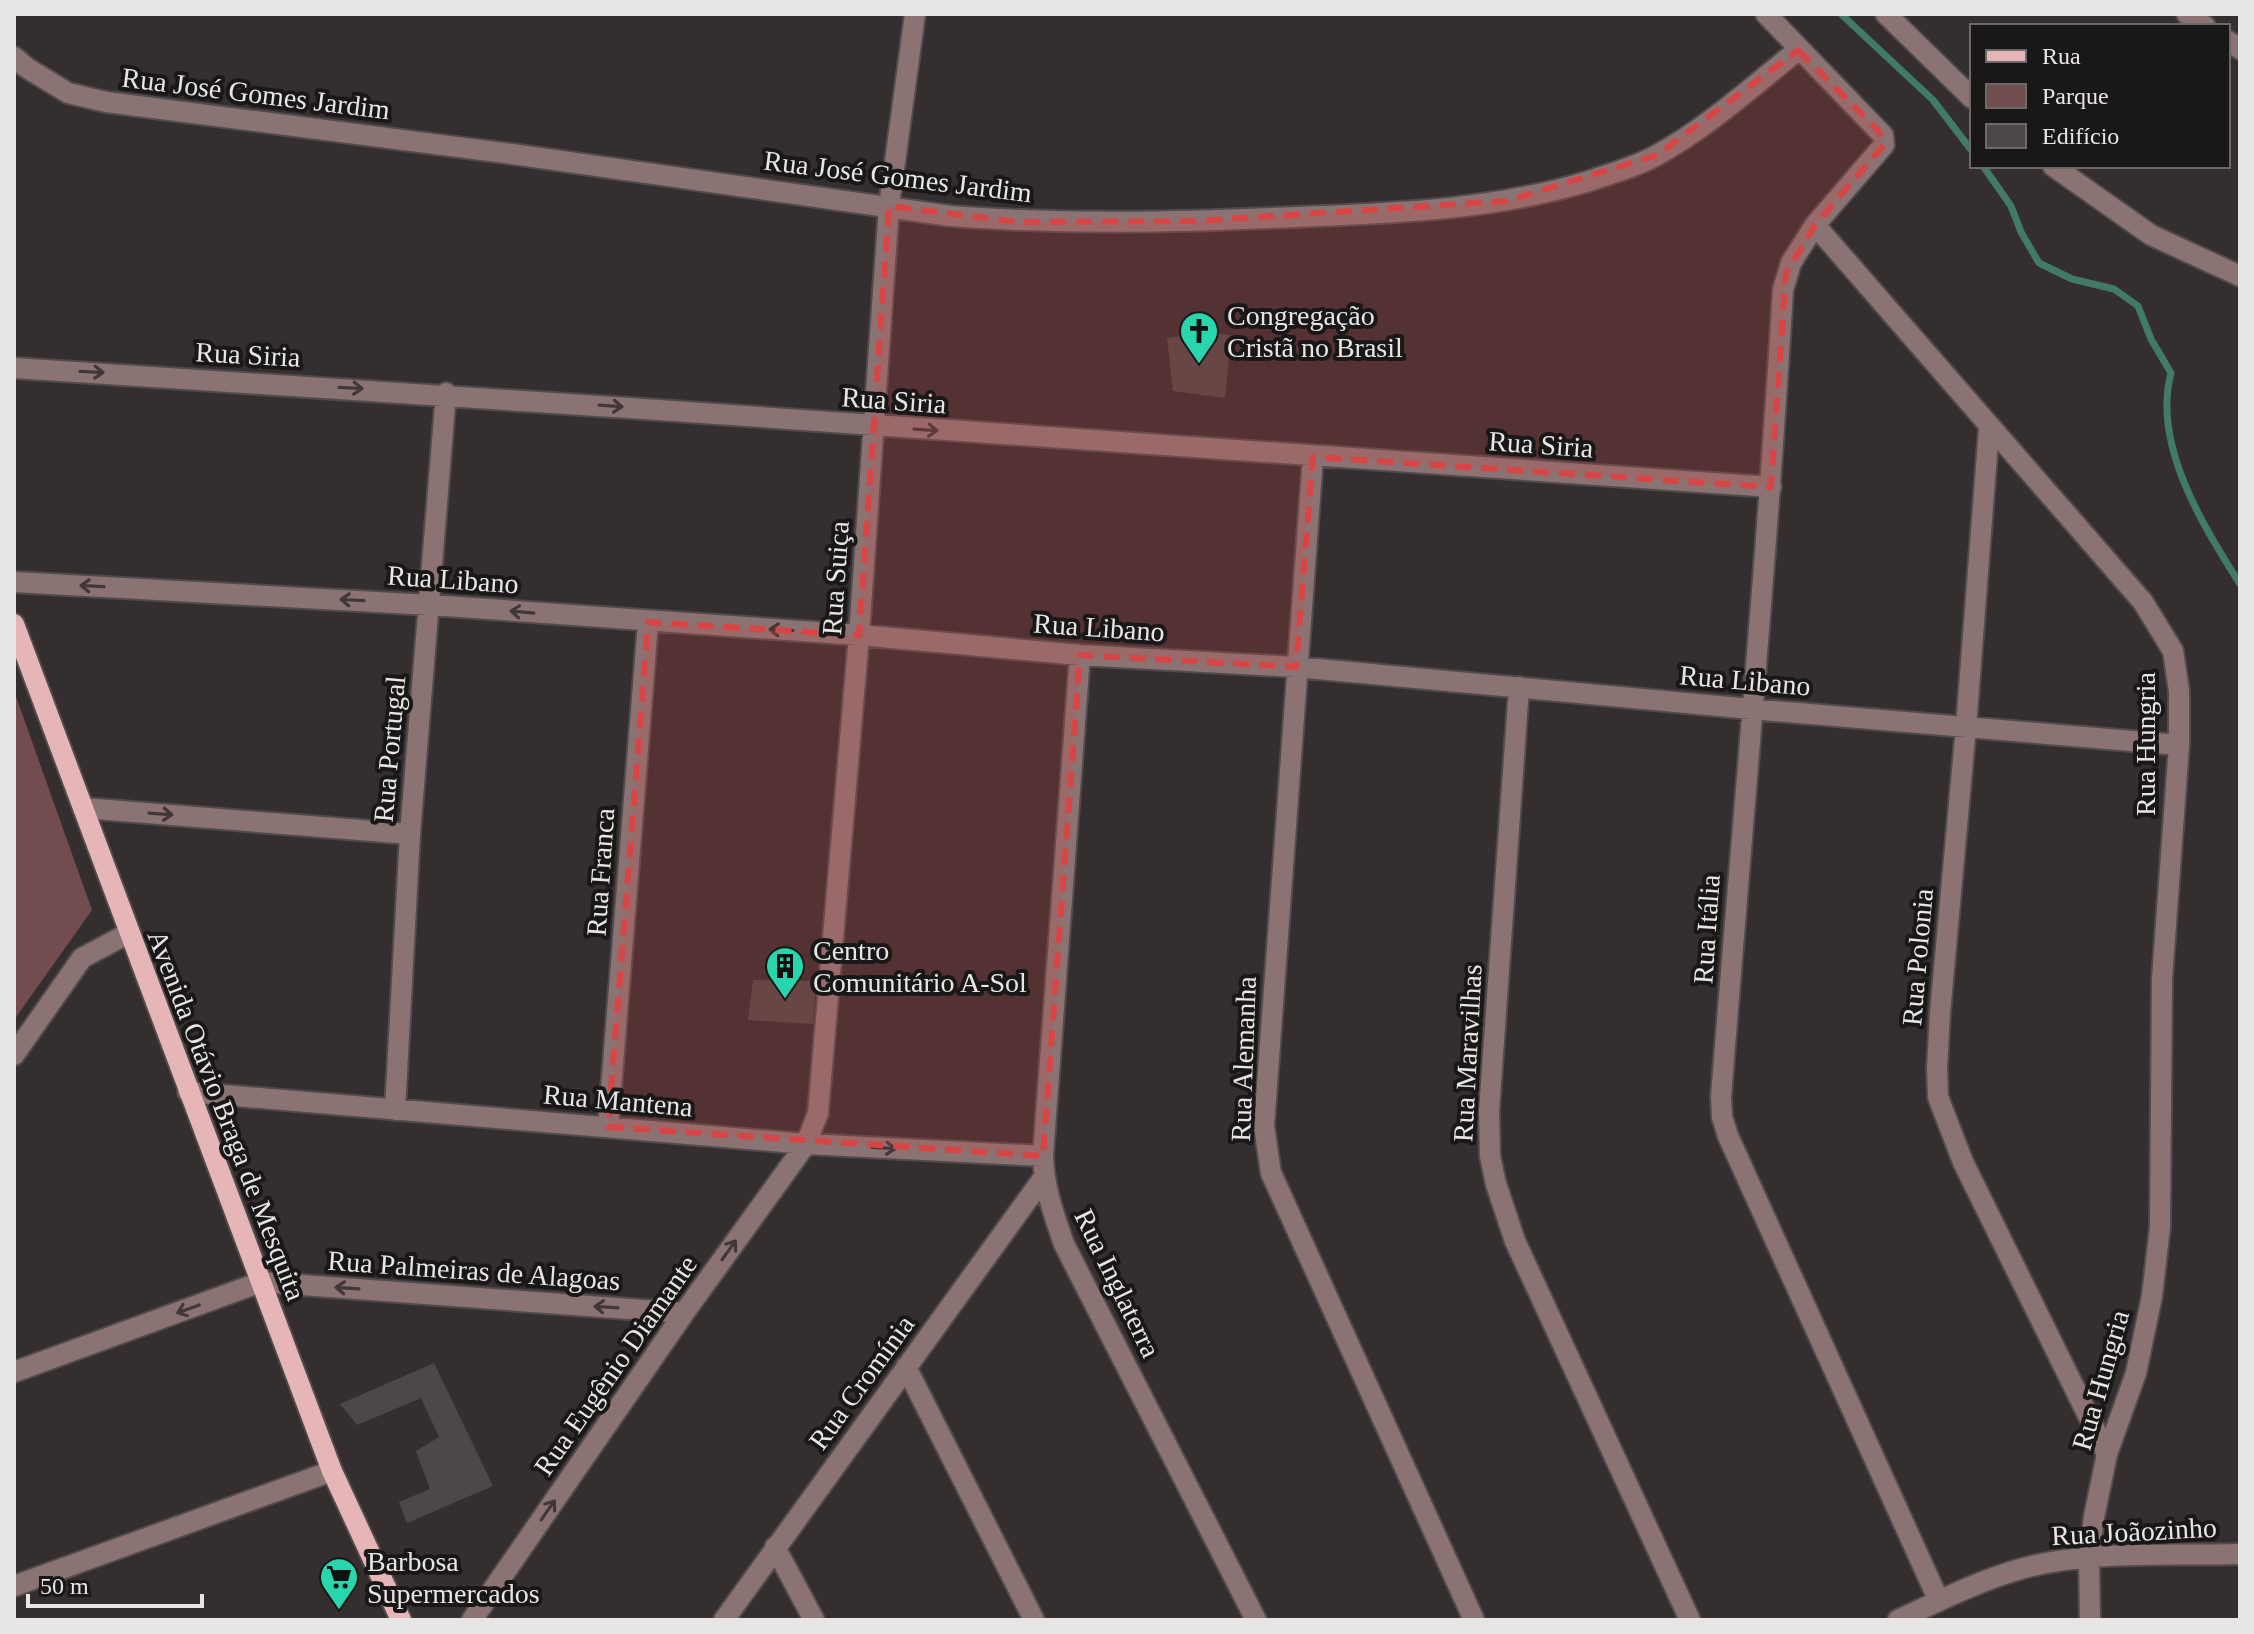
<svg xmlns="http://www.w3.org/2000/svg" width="2254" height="1634" font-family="'Times New Roman',serif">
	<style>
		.green { fill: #734c4f }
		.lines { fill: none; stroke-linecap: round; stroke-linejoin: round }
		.stream { stroke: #427a69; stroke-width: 7 }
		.building { fill: #4d4747 }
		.minor-casing { stroke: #514b4c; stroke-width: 24 }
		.major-casing { stroke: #514b4c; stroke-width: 24 }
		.minor { stroke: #8b7374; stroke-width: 20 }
		.major { stroke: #e5b5b8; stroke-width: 20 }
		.oneway { stroke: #423738 }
		.marked { fill: #d94444; fill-opacity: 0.2; stroke: #d94444; stroke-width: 6; stroke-dasharray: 16 10; stroke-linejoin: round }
		.labels { text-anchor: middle; stroke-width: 8; stroke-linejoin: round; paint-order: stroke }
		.street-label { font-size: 28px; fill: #e8e5e5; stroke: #1a1717 }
		.poi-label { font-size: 28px; fill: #e8e5e5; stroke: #1a1717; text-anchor: start }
	</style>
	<rect width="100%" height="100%" fill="#342e2f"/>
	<path class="green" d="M14 691 92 910 14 1020Z"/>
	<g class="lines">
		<path class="stream" d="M1841 14 1933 100 1972 151
			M1983 166 2011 206 2021 232 2039 263 2072 279 2114 289 2138 306 2151 339 2171 373C2152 444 2203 526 2240 584"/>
	</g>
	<path class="building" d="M1203 333 1231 335 1225 398 1173 391 1167 338Z
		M753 980 816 981 813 1024 748 1020Z
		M434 1363 493 1486 407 1523 399 1502 430 1489 416 1451 439 1437 421 1398 357 1425 340 1404Z"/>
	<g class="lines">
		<g class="minor-casing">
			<path id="minor" d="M1766 14 1878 130 1883 135 1884 145 1815 225 1791 263 1783 290C1767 559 1742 828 1721 1097L1722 1117 1728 1136 1939 1601
				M1886 14 1972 98
				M2187 14 2205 26
				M2228 41 2240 49
				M14 57 27 68 68 93 106 102 512 154 951 216C1066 225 1181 222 1296 217 1395 213 1494 210 1589 181 1612 173 1636 167 1657 155 1708 127 1753 86 1798 50
				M2053 166 2151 235 2240 276
				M1815 225 2143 602 2173 651 2179 691V745L2162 979 2160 1227 2152 1296 2136 1373 2107 1454 2094 1517 2089 1558 2090 1620
				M14 368C600 403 1185 449 1771 487
				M1989 428 1966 727 1940 1013 1937 1068 1938 1097 1963 1162 2107 1454
				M1313 457 1264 1126 1271 1173 1474 1620
				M14 582 430 605 859 635 1080 655 1296 667 1751 709 2179 745
				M1080 655 1043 1156C1044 1188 1054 1215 1064 1244L1256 1620
				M1519 687 1489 1111 1490 1156 1496 1184 1515 1241 1690 1620
				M83 808 410 834
				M14 1055 82 958 129 933
				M188 1092 806 1144 1043 1156
				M395 1110 410 834 446 393
				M608 1127 648 622
				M906 1367 1034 1620
				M14 1372 261 1282 684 1313
				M775 1547 814 1620
				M14 1586 332 1471
				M472 1620 684 1313 806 1144 818 1113 859 635 889 206 915 14
				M724 1620 1044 1177
				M1898 1620C1939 1601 1980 1580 2024 1568 2091 1550 2171 1556 2240 1554"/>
		</g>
		<g class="major-casing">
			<path id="major" d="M14 624 332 1471 401 1620"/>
		</g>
		<use href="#minor" class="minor"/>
		<use href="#major" class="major"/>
	</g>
	<defs><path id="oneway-shaft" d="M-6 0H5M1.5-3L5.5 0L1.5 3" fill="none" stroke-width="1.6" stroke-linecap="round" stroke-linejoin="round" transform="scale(2)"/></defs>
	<g class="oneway">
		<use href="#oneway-shaft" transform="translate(92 372) rotate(3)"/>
		<use href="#oneway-shaft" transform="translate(351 388) rotate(3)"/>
		<use href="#oneway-shaft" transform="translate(611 406) rotate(4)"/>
		<use href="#oneway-shaft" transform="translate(926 430) rotate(4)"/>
		<use href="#oneway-shaft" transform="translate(92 586) rotate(-177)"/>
		<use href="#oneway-shaft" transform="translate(352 600) rotate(-177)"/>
		<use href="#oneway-shaft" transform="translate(522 612) rotate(-175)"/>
		<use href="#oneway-shaft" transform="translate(781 630) rotate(-177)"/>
		<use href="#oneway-shaft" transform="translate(161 814) rotate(4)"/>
		<use href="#oneway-shaft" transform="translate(884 1148) rotate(3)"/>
		<use href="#oneway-shaft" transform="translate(729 1250) rotate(-54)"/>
		<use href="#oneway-shaft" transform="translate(347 1288) rotate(-176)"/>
		<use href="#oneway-shaft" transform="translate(606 1307) rotate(-176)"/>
		<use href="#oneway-shaft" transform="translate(188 1309) rotate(160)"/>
		<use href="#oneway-shaft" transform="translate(548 1510) rotate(-55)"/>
	</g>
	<path class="marked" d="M1798 50 1878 130 1884 145 1815 225 1786 274 1771 487 1313 457 1296 667 1080 655 1043 1156 608 1127 648 622 859 635 889 206 1019 222 1194 221 1506 201 1657 155Z"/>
	<defs>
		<g id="church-pin" transform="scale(2)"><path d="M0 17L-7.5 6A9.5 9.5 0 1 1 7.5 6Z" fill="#29d5ac" stroke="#1a1717"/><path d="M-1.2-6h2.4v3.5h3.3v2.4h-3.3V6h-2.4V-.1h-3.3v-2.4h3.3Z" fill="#111"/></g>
		<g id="building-pin" transform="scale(2)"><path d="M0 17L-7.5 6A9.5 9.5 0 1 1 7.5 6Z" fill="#29d5ac" stroke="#1a1717"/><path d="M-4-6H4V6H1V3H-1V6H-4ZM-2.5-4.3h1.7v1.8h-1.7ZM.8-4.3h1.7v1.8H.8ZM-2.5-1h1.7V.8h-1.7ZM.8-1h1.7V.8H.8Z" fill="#111"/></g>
		<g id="supermarket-pin" transform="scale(2)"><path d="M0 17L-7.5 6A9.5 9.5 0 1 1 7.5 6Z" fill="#29d5ac" stroke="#1a1717"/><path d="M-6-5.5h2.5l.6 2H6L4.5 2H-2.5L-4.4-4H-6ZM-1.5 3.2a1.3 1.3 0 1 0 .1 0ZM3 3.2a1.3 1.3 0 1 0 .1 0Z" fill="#111"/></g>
	</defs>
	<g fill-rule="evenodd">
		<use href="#church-pin" x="1199" y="331"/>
		<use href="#building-pin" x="785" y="966"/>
		<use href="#supermarket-pin" x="339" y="1577"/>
	</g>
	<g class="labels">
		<g class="street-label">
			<text transform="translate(256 93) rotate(7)" y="10">Rua José Gomes Jardim</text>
			<text transform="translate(898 176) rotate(7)" y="10">Rua José Gomes Jardim</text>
			<text transform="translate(248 354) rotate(3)" y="10">Rua Siria</text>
			<text transform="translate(894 400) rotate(4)" y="10">Rua Siria</text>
			<text transform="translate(1541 444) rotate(4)" y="10">Rua Siria</text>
			<text transform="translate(835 578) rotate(-86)" y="10">Rua Suiça</text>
			<text transform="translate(453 579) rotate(4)" y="10">Rua Libano</text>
			<text transform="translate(1099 627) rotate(4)" y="10">Rua Libano</text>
			<text transform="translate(1745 680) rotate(5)" y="10">Rua Libano</text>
			<text transform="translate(2145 744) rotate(-90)" y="10">Rua Hungria</text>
			<text transform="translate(389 749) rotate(-85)" y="10">Rua Portugal</text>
			<text transform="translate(600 872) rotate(-86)" y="10">Rua Franca</text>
			<text transform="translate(1706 929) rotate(-86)" y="10">Rua Itália</text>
			<text transform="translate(1917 957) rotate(-85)" y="10">Rua Polonia</text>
			<text transform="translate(1467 1053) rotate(-87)" y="10">Rua Maravilhas</text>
			<text transform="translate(1243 1059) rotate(-88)" y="10">Rua Alemanha</text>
			<text transform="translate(618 1100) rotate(5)" y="10">Rua Mantena</text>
			<text transform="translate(227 1115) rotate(69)" y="10">Avenida Otávio Braga de Mesquita</text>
			<text transform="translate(474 1270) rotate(4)" y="10">Rua Palmeiras de Alagoas</text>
			<text transform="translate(1118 1283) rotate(64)" y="10">Rua Inglaterra</text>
			<text transform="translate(615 1365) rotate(-55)" y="10">Rua Eugênio Diamante</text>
			<text transform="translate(2100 1380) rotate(-74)" y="10">Rua Hungria</text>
			<text transform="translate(861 1382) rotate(-54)" y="10">Rua Cromínia</text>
			<text transform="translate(2134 1531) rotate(-3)" y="10">Rua Joãozinho</text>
		</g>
		<g class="poi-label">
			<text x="1227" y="325">Congregação<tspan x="1227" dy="32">Cristã no Brasil</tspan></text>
			<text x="813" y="960">Centro<tspan x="813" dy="32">Comunitário A-Sol</tspan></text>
			<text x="367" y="1571">Barbosa<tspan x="367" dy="32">Supermercados</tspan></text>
		</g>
	</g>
	<rect width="2254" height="1634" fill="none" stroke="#e8e5e5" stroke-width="32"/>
	<rect x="1970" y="24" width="260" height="144" fill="#1a1717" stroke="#6c6969" stroke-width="2"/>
	<rect x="1986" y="50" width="40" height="12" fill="#e5b5b8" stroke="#6c6969" stroke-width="2"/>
	<text x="2042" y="64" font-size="24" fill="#e8e5e5">Rua</text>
	<rect x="1986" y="84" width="40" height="24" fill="#734c4f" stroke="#6c6969" stroke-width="2"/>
	<text x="2042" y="104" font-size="24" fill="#e8e5e5">Parque</text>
	<rect x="1986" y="124" width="40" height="24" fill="#4d4747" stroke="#6c6969" stroke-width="2"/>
	<text x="2042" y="144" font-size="24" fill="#e8e5e5">Edifício</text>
	<path d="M28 1594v12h174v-12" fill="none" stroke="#e8e5e5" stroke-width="4"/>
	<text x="40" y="1594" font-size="24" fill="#e8e5e5" stroke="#1a1717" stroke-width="6" paint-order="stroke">50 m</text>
</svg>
